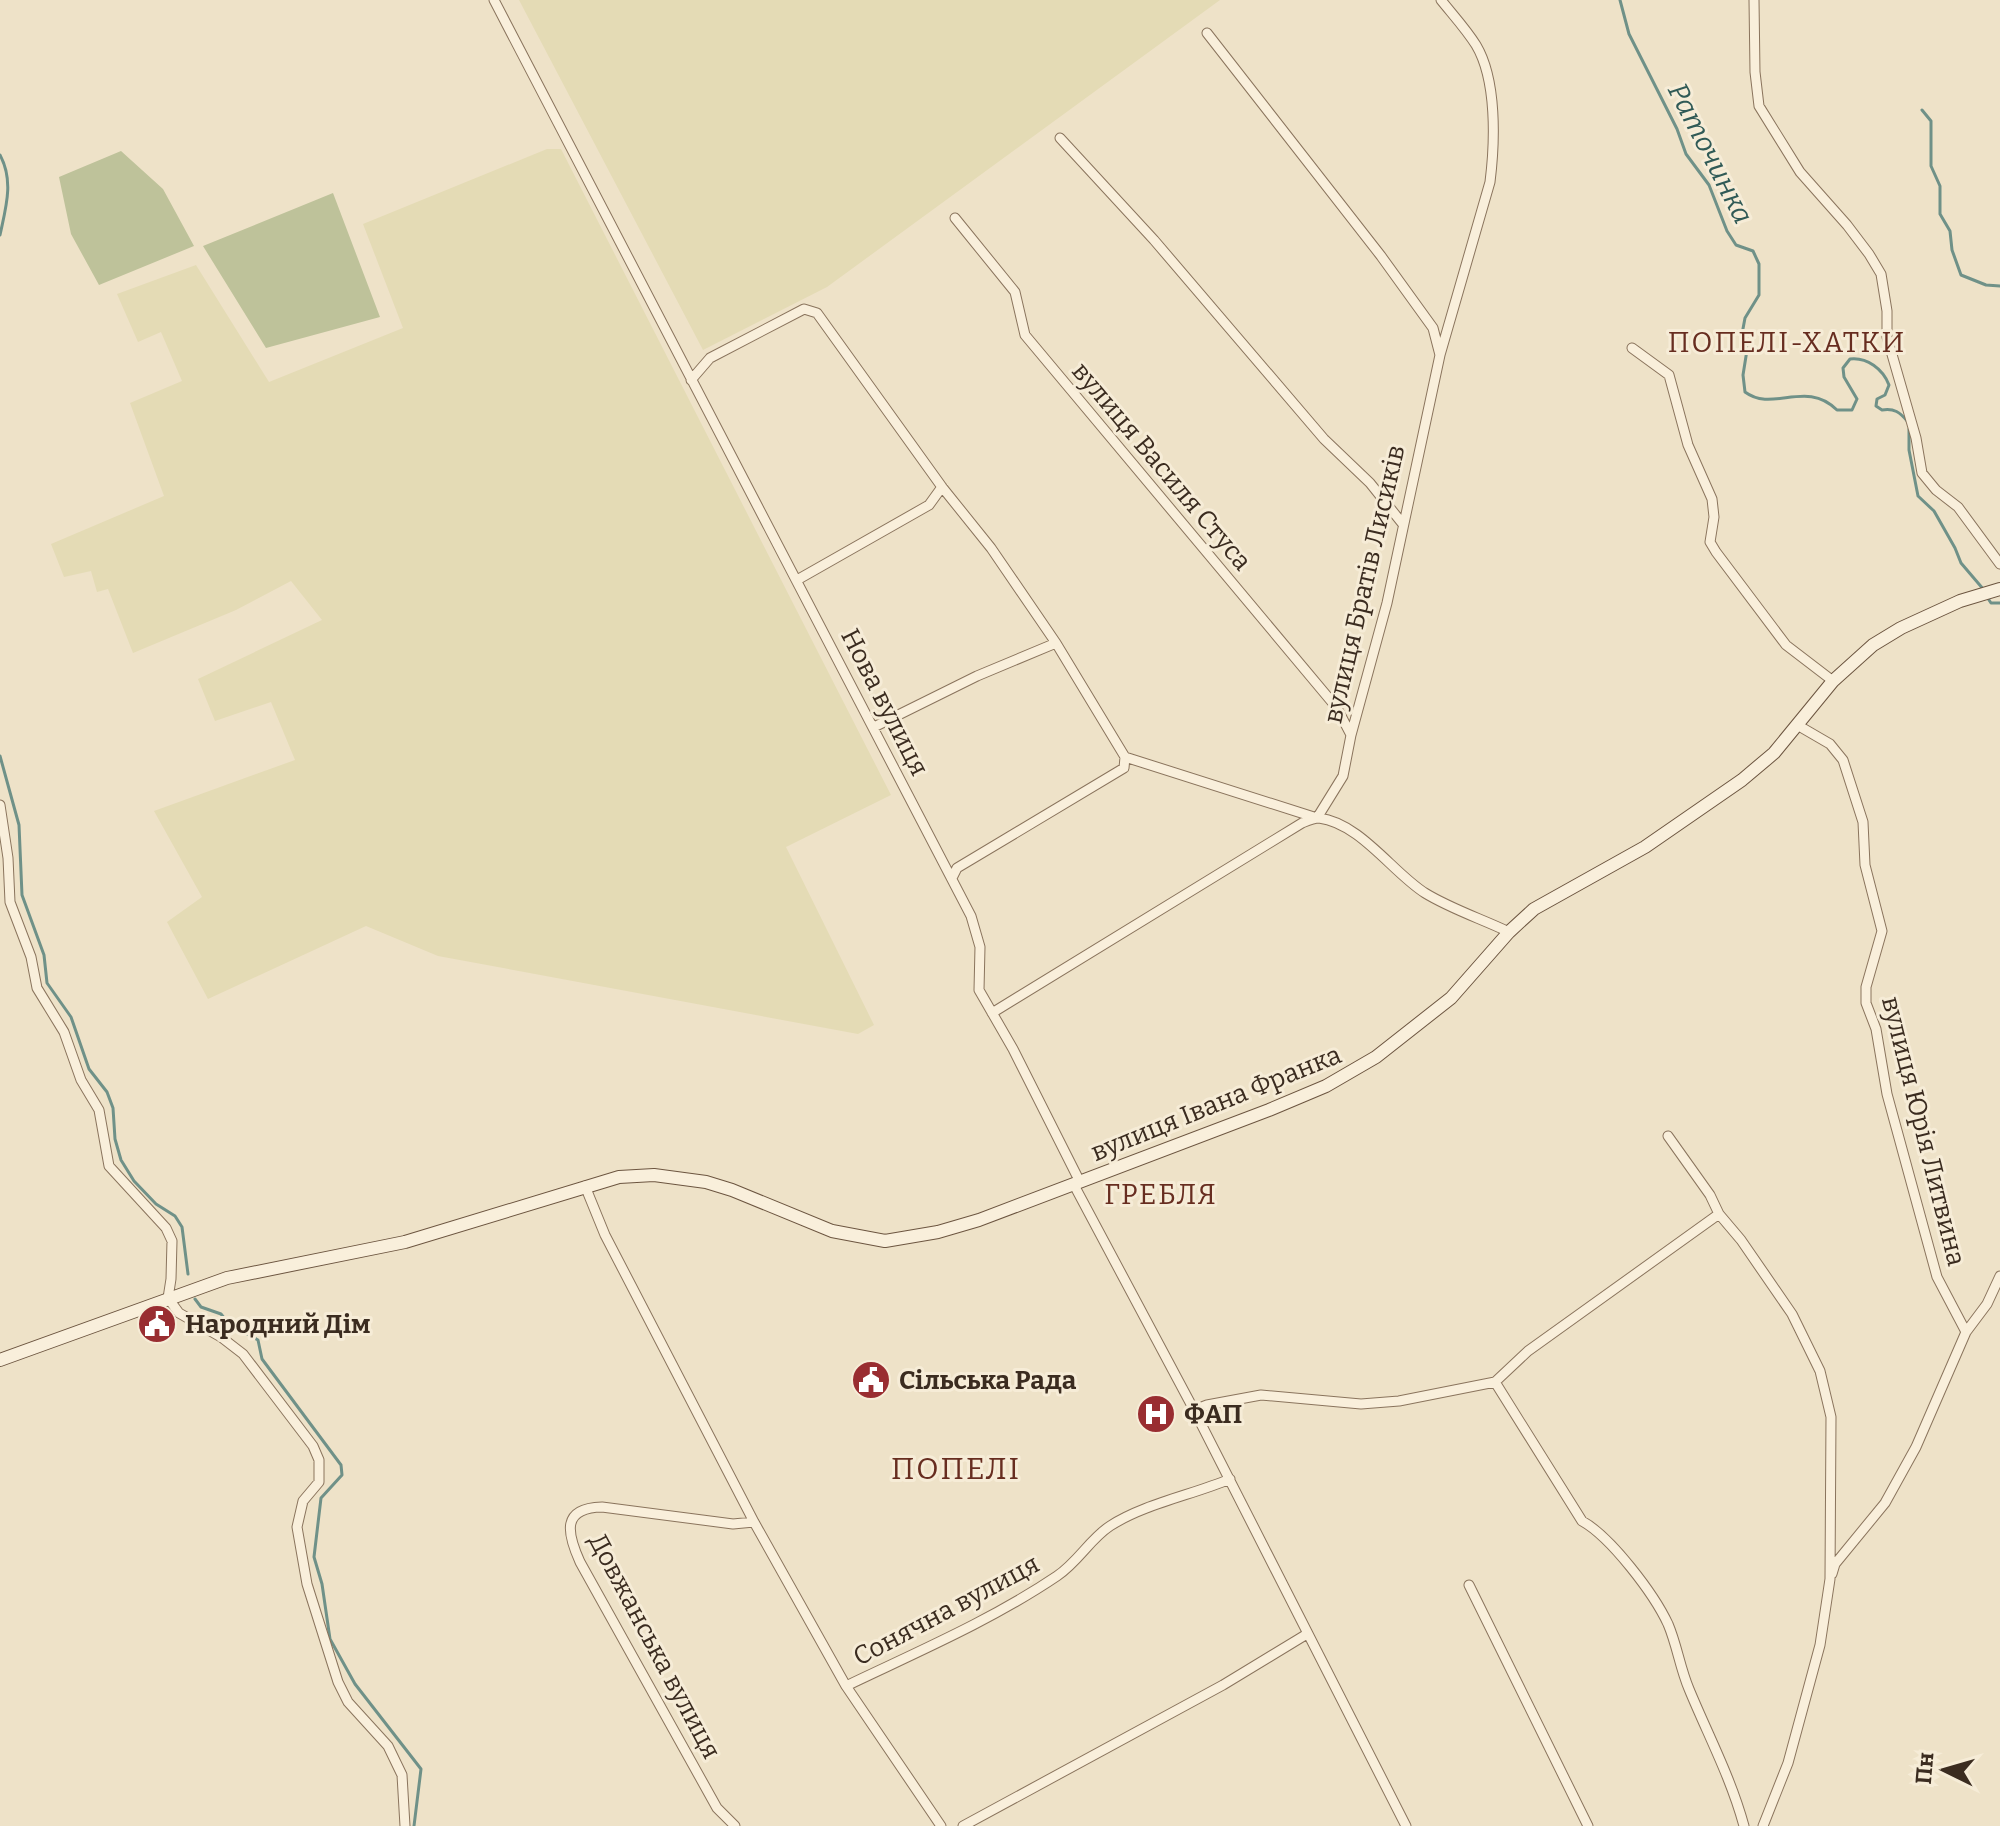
<svg xmlns="http://www.w3.org/2000/svg" width="2000" height="1826" font-family="Bitter,serif">
	<style>
		.farmland { fill: #e4dbb5 }
		.cemetery { fill: #bec29a }
		.lines { fill: none; stroke-linecap: round; stroke-linejoin: round }
		.stream { stroke: #6f9188; stroke-width: 3 }
		.minor-casing { stroke: #8a745d; stroke-width: 11 }
		.secondary-casing { stroke: #6c5540; stroke-width: 14 }
		.minor { stroke: #f9efdb; stroke-width: 9 }
		.secondary { stroke: #f9efdb; stroke-width: 12 }
		.labels { text-anchor: middle; stroke-width: 6; stroke-linejoin: round; paint-order: stroke }
		.street-label { font-size: 26px; fill: #3b2c20; stroke: #f6ecd7 }
		.poi-label { font-size: 26px; font-weight: bold; fill: #3b2c20; stroke: #f6ecd7; text-anchor: start }
		.water-label { font-size: 28px; font-style: italic; fill: #305a56; stroke: #f6ecd7 }
		.neighbourhood-label { font-size: 28px; letter-spacing: 2px; fill: #672d20; stroke: #f6ecd7 }
		.quarter-label { font-size: 30px; letter-spacing: 2px; fill: #672d20; stroke: #f6ecd7 }
	</style>
	<rect width="100%" height="100%" fill="#eee2c8"/>
	<path class="farmland" d="M519 0H1220L827 287 703 350Z
		M547 149H561L891 795 786 847 874 1025 858 1034 438 956 366 926 208 999 167 922 202 897 154 811 295 760 271 702 215 721 198 679 322 620 291 581 236 610 133 653 108 589 97 592 91 571 64 577 51 544 164 496 130 403 182 381 161 332 138 342 117 294 196 265 269 382 403 328 363 224Z"/>
	<path class="cemetery" d="M121 151 163 189 194 246 99 285 71 234 59 177Z
		M333 193 380 317 266 348 203 246Z"/>
	<g class="lines">
		<path class="stream" d="M1620 0 1629 34 1677 129 1686 154 1709 185 1727 231 1736 245 1753 251 1759 264V295L1745 318 1742 334 1747 350 1743 375 1745 392C1773 413 1806 379 1837 410H1852L1857 399 1844 377 1843 368 1850 359C1867 357 1883 369 1889 385L1885 395 1877 399 1876 406 1882 410C1894 408 1900 412 1908 422
			M1922 110 1931 121V166L1940 186V214L1950 231 1952 250 1961 275 1986 285 2000 286
			M0 155C14 181 6 207 0 235
			M1909 429V450L1918 496 1934 511 1955 548 1961 563 1984 590
			M1987 597 1991 603H2000
			M0 756 19 825 22 895 44 955 47 983 71 1017 89 1069 107 1092 113 1108 115 1139 121 1160 134 1181 156 1204 175 1216 182 1227 188 1274
			M195 1299 201 1307 221 1314 229 1324 258 1340 262 1359 341 1465 342 1475 321 1498 314 1557 322 1584 330 1639 355 1684 421 1769 414 1826"/>
		<g class="minor-casing">
			<path id="minor" d="M494 0 971 916 980 947 979 990 1013 1049 1080 1182
				M1754 0 1755 72 1759 106 1800 172 1847 225 1869 254 1881 274 1887 311V337L1916 438 1922 473 1936 490 1958 507 2000 564
				M1060 138 1154 240 1324 439 1370 483 1402 523
				M955 218 1015 292 1025 335 1337 708 1351 735
				M1632 348 1669 375 1688 445 1712 499 1714 517 1710 542 1716 552 1786 645 1833 681
				M1440 355 1490 182C1495 142 1497 80 1476 45 1466 29 1453 15 1441 0
				M691 380 710 358 804 309 817 313 942 487 991 548 1056 643 1125 757 1317 818 1343 776 1351 735 1387 603 1440 355 1433 328 1381 256 1207 33
				M797 580 929 505 942 487
				M1799 726 1830 744 1843 760 1863 822 1865 865 1882 931 1866 987V1003L1876 1029 1887 1094 1937 1277 1966 1332
				M874 727 977 676 1056 643
				M0 805 8 858 10 902 31 957 37 988 64 1032 81 1080 99 1110 109 1166 166 1228 172 1241 171 1279 168 1298 179 1313 221 1337 243 1354 313 1446 319 1460V1482L303 1501 297 1527 307 1584 338 1682 348 1702 388 1746 402 1775 405 1826
				M952 878 957 868 1124 768 1125 757
				M992 1013 1302 823C1307 821 1314 818 1319 818 1360 823 1393 873 1425 893 1451 909 1482 919 1509 932
				M1668 1136 1710 1195 1719 1214 1741 1240 1792 1314 1820 1371 1831 1417 1830 1579 1820 1645 1788 1763 1763 1826
				M1074 1185 1194 1410 1406 1826
				M585 1186 605 1235 754 1522 846 1686 941 1826
				M1495 1382 1582 1521C1611 1537 1654 1594 1668 1624 1677 1645 1680 1668 1689 1689 1708 1735 1731 1778 1744 1826
				M1194 1410 1207 1405 1261 1395 1361 1404 1399 1401 1495 1382 1528 1351 1719 1214
				M1832 1574 1835 1564 1885 1503 1916 1447 1966 1332 1987 1304 2000 1276
				M1469 1585 1588 1826
				M846 1686C917 1652 992 1620 1057 1576 1078 1562 1090 1539 1110 1526 1144 1504 1192 1495 1230 1479
				M735 1826 717 1808 580 1562C567 1533 561 1508 602 1507L733 1524 754 1522
				M963 1826 1223 1685 1307 1634"/>
		</g>
		<g class="secondary-casing">
			<path id="secondary" d="M0 1360 227 1278 405 1242 619 1177 654 1175 706 1182 732 1190 832 1231 885 1241 938 1232 979 1220 1269 1110 1326 1086 1376 1057 1451 998 1509 932 1534 909 1645 847 1742 780 1774 753 1833 681 1873 645 1901 628 1960 601 2000 589"/>
		</g>
		<use href="#minor" class="minor"/>
		<use href="#secondary" class="secondary"/>
	</g>
	<defs>
		<g id="civic-disc" transform="scale(2)"><circle r="9.5" fill="#992d31" stroke="#f6ecd7"/><path d="M-.6-6.5H3V-4.5H.6V-3L4-1V1h2V6H-6V1h2V-1L-.6-3ZM-1.2 2.5V6h2.4V2.5Z" fill="#fff"/></g>
		<g id="hospital-disc" transform="scale(2)"><circle r="9.5" fill="#992d31" stroke="#f6ecd7"/><path d="M-5-5h3v3.5h4V-5h3V5h-3V1.5h-4V5h-3Z" fill="#fff"/></g>
	</defs>
	<g fill-rule="evenodd">
		<use href="#civic-disc" x="157" y="1324"/>
		<use href="#civic-disc" x="871" y="1380"/>
		<use href="#hospital-disc" x="1156" y="1414"/>
	</g>
	<g class="labels">
		<g class="street-label">
			<text transform="translate(1162 466) rotate(50)" y="9">вулиця Василя Стуса</text>
			<text transform="translate(1364 584) rotate(-77)" y="9">вулиця Братів Лисиків</text>
			<text transform="translate(885 702) rotate(63)" y="9">Нова вулиця</text>
			<text transform="translate(1216 1103) rotate(-22)" y="9">вулиця Івана Франка</text>
			<text transform="translate(1924 1131) rotate(76)" y="9">вулиця Юрія Литвина</text>
			<text transform="translate(946 1610) rotate(-28)" y="9">Сонячна вулиця</text>
			<text transform="translate(655 1646) rotate(62)" y="9">Довжанська вулиця</text>
		</g>
		<g class="poi-label">
			<text x="185" y="1333">Народний Дім</text>
			<text x="899" y="1389">Сільська Рада</text>
			<text x="1184" y="1423">ФАП</text>
		</g>
		<g class="water-label">
			<text transform="translate(1711 153) rotate(63)" y="10">Раточинка</text>
		</g>
		<g class="neighbourhood-label">
			<text x="1787" y="352">ПОПЕЛІ-ХАТКИ</text>
			<text x="1161" y="1204">ГРЕБЛЯ</text>
		</g>
		<g class="quarter-label">
			<text x="956" y="1479">ПОПЕЛІ</text>
		</g>
	</g>
	<g transform="translate(1944 1770) rotate(275)" stroke="#f6ecd7" stroke-width="6" paint-order="stroke">
	<path d="M0-6L14 30L0 20L-14 30Z" fill="#3b2c20"/>
	<text y="-12" font-size="22" font-weight="bold" text-anchor="middle" fill="#3b2c20">Пн</text>
	</g>
</svg>
